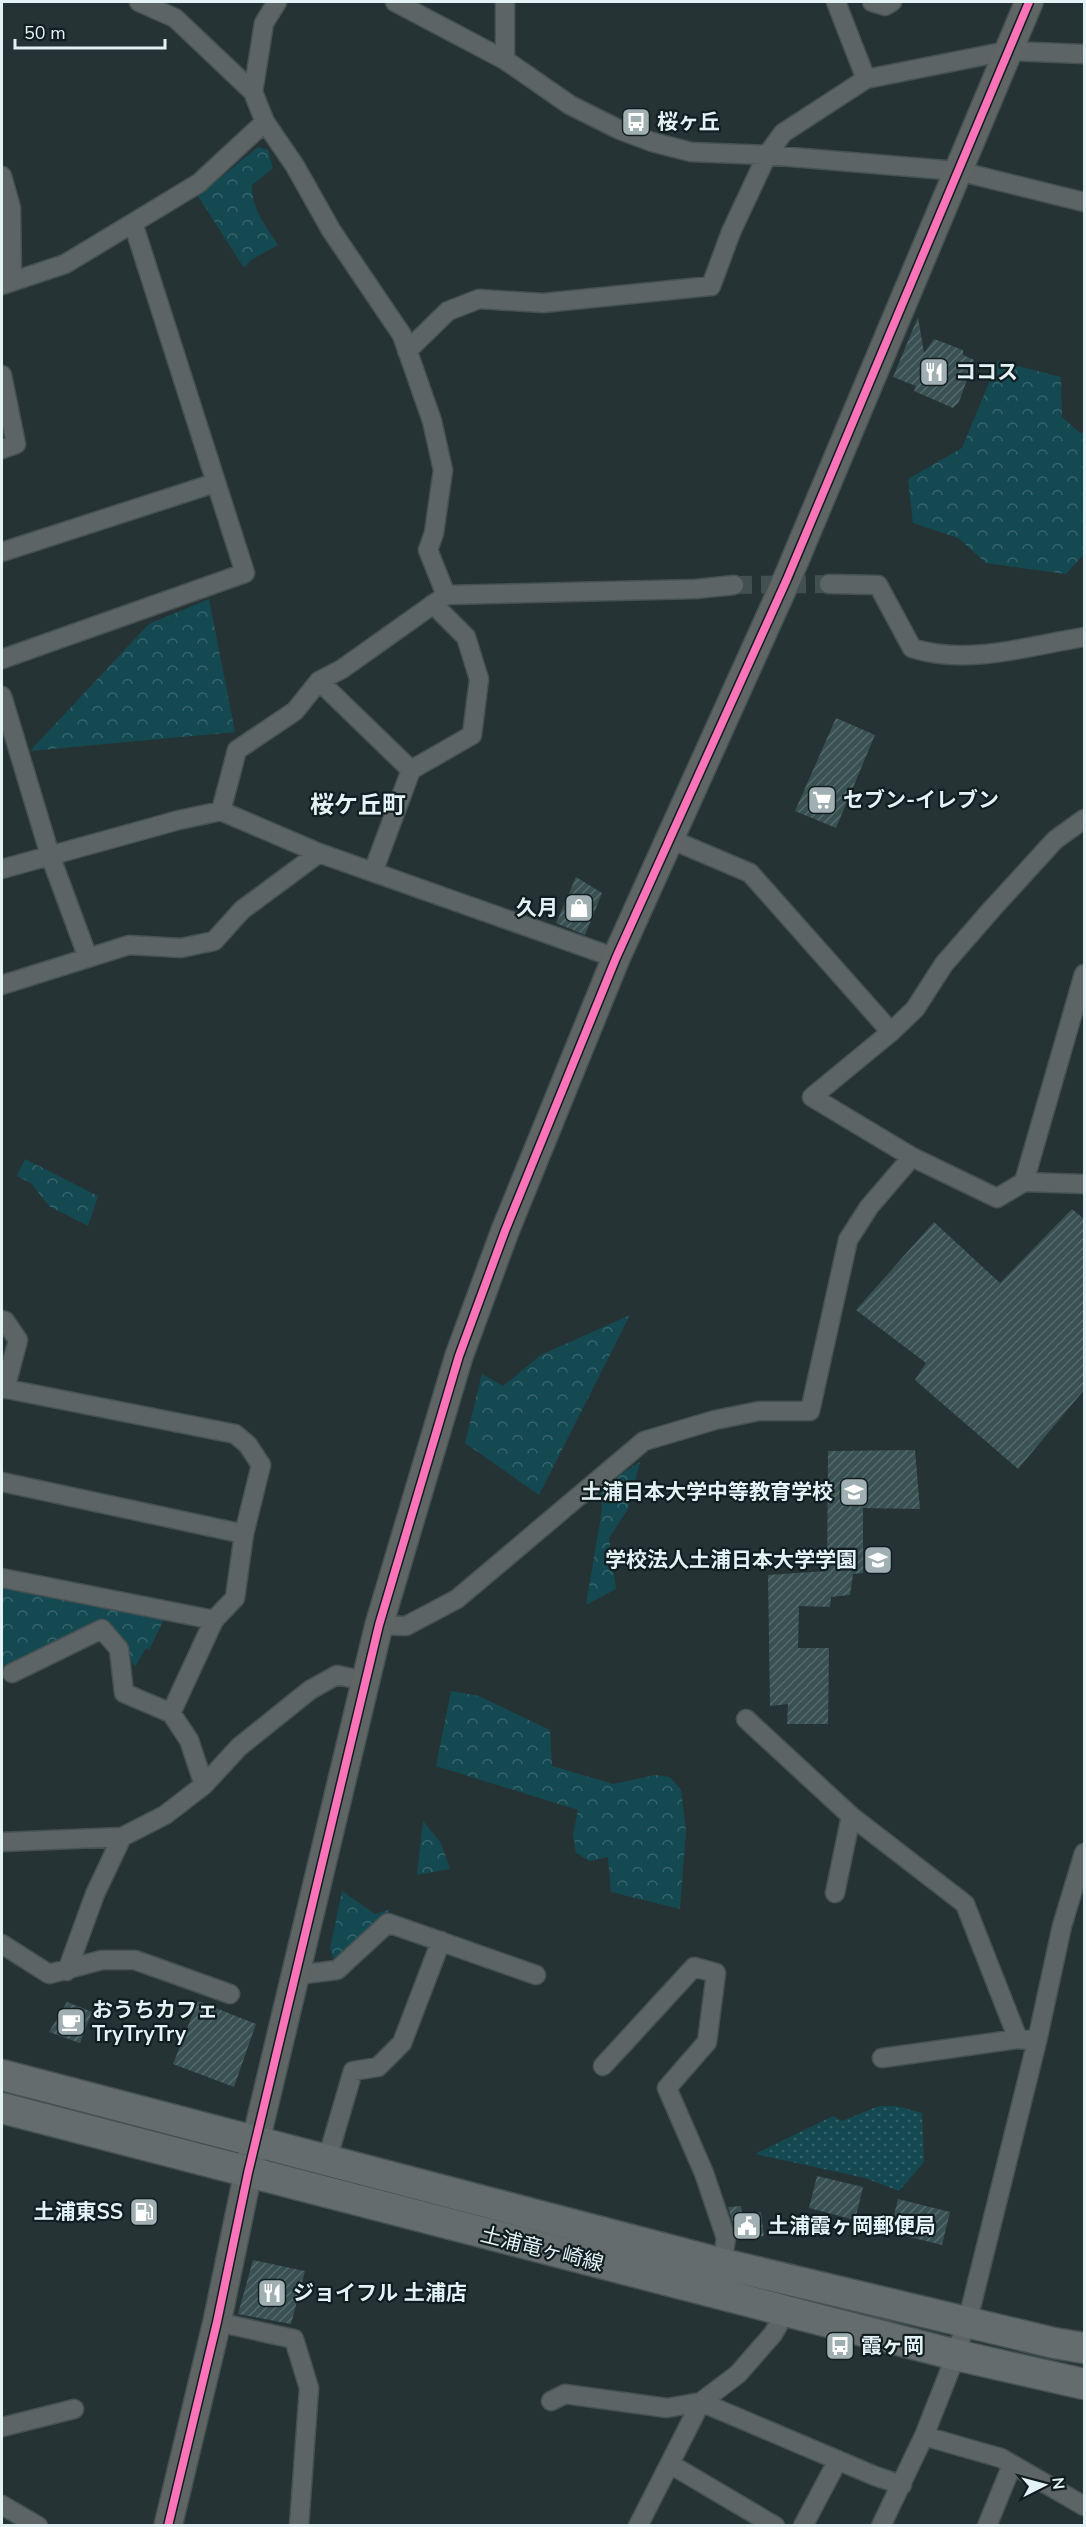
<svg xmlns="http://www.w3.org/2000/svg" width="1086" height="2527" font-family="'Nunito Sans','Noto Sans JP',sans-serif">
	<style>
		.grass { fill: url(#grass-dots) }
		.forest { fill: url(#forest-crowns) }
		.building { fill: url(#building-hatch) }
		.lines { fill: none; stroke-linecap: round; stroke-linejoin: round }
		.street-tunnel { stroke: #425052; stroke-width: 18; stroke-dasharray: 18 9; stroke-linecap: butt }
		.street-casing { stroke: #455152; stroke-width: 21 }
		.secondary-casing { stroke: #455152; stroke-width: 30 }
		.primary-casing { stroke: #455152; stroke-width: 33 }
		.street { stroke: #5d6465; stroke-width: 18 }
		.secondary { stroke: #5f6465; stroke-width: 27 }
		.primary { stroke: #656c6d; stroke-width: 30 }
		.cycleway-casing { stroke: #121d1f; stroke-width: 11 }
		.cycleway { stroke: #fb73b8; stroke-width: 8 }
		.labels { text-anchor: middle; stroke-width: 4.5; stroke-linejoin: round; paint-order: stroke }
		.poi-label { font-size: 21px; font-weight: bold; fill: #e3f2f5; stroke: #121d1f; text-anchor: start }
		.street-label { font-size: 21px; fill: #e3f2f5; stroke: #121d1f }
		.quarter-label { font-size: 24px; font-weight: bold; fill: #e3f2f5; stroke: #121d1f }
	</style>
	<defs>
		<pattern id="grass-dots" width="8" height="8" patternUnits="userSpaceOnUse" patternTransform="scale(1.5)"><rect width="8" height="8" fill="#154952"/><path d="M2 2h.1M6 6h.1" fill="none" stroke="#37646c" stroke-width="1.8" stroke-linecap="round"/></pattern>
		<pattern id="forest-crowns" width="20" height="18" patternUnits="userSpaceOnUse" patternTransform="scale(1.5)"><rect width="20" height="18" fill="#154952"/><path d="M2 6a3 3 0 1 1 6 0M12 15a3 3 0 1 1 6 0" fill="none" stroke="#37646c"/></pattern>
		<pattern id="building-hatch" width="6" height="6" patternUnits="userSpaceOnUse" patternTransform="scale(1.5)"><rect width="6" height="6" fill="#3a5154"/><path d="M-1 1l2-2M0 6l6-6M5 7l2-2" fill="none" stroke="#566a6d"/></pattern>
	</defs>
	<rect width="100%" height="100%" fill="#253335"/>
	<path class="grass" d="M879 2106H896L922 2113 924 2162 899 2191 865 2178 755 2154 833 2116 842 2121Z"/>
	<path class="forest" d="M258 147 268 150 273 168 252 185C251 209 266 226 278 245L251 260 244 268 198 196Z
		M998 361 1061 377 1062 417 1080 433 1084 432V554L1066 574 986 563 958 538 913 523 908 479 962 448Z
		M209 599 235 732 30 751 149 624Z
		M25 1159 98 1196 88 1226 49 1206 31 1183 17 1176Z
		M630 1315 539 1495 465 1443 482 1374 503 1386 541 1355Z
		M640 1462 628 1509 609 1538 616 1589 586 1605 602 1510 600 1487Z
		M2 1587 164 1619 149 1650 146 1648 135 1667 119 1640 100 1623 23 1662 2 1676Z
		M451 1691 479 1696 550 1730 552 1766 613 1784 655 1775 670 1777 681 1790 686 1831 680 1909 611 1892 608 1857 590 1861 576 1853 573 1834 578 1810 436 1766Z
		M423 1821 441 1843 450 1869 417 1875Z
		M342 1891 375 1914 391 1909 335 1962 330 1949Z"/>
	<path class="building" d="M918 317 924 353 934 339 963 350V355L974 360 959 402 953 408 914 391 916 386 893 377Z
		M836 718 875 735 836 828 795 811Z
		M576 877 602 893 585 935 556 923Z
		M1072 1209 1084 1219V1390L1018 1469 915 1380 926 1363 856 1310 934 1222 1000 1283Z
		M915 1450 920 1509 863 1508V1573L853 1574 850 1595 831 1597 830 1607 799 1606 798 1648H829L828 1724H787L788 1704 770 1706 768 1575 827 1571 828 1451Z
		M198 2001 256 2024 234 2087 173 2064Z
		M67 2002 92 2012 80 2043 49 2032Z
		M817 2176 863 2187 855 2220 809 2208Z
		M898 2199 950 2212 942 2245 890 2232Z
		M741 2206 742 2214 761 2212 764 2236 737 2239 728 2207Z
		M253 2260 305 2271 291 2324 238 2314Z"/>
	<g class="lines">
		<path class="street-tunnel" d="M734 585 829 584"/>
		<g class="street-casing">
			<path id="street" d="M139 2 175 18 253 92
				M277 2 264 23 253 92 265 122 295 166 331 230 402 335 432 421 443 470 434 533 428 550 446 595 696 589 734 585
				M395 2 505 60 570 105 620 130 652 142 691 152 767 155 958 171 1084 202
				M836 2 866 79
				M872 2 885 6 892 2
				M505 60V2
				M2 176 11 208 12 282
				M133 223 199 183 265 122
				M2 285 65 264 133 223 245 573 2 659
				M407 351 448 311 479 299 543 303 711 286 731 232 767 155 783 133 866 79 1007 51 1084 54
				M2 375 16 444 2 449
				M2 552 215 483
				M829 584 878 585 912 648C967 666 1028 646 1084 637
				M319 681 411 770
				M2 696 50 855 88 958
				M221 811 237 750 295 711 319 681 342 669 442 598
				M1084 819 1055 840 992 909 944 964 915 1009 891 1032 812 1097 912 1157 997 1198 1024 1182 1084 1184
				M670 839 750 873 891 1032
				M2 869 179 820 221 811 319 853 616 958
				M373 872 411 770 472 735 479 679 466 637 433 604
				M2 985 129 945 181 948 214 941 242 910 319 853
				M1024 1182 1084 974
				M2 1320 5 1321 18 1340 5 1389
				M2 1388 235 1434 248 1445 261 1465 244 1534 235 1598 214 1620 2 1578
				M2 1482 244 1534
				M379 1625 406 1626 457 1599 644 1441 715 1420 759 1411H810L848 1240 869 1207 912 1157
				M12 1673 102 1629 119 1649 124 1693 171 1713 189 1740 204 1785
				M171 1713 214 1620
				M746 1719 851 1816 965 1904 1018 2039
				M2 1842 122 1837 165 1815 204 1785 239 1747 310 1690 337 1675 365 1681
				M835 1893 851 1816
				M2 1944 49 1974 102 1960H135L230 1994
				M67 1971 95 1894 122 1837
				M296 1975 337 1970 388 1923 536 1975
				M882 2058 1018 2039 1030 2040
				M603 2066 694 1967 716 1973 707 2042 667 2088 704 2173 726 2238 721 2272
				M327 2160 353 2071 378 2067 402 2043 441 1941
				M217 2322 294 2339 309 2388 299 2526
				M551 2401 565 2394 667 2408 701 2402 875 2476 902 2485
				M2 2427 74 2409
				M924 2436 1001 2458 1084 2506
				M670 2464 775 2526
				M2 2505 38 2526
				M638 2526 701 2402 738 2374 773 2334 786 2311
				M803 2526 838 2460
				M881 2526 924 2436 956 2355 971 2307 1037 2041 1062 1926 1084 1853
				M987 2526 1012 2465"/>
		</g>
		<g class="secondary-casing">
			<path id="secondary" d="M168 2526 217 2322 248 2173 379 1625 459 1356 505 1231 616 958 787 579 1029 2"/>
		</g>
		<g class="primary-casing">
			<path id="primary" d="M2 2075 723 2264 1054 2343 1084 2348
				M2 2108 786 2311 956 2355 1084 2384"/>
		</g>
		<use href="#street" class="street"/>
		<use href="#secondary" class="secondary"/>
		<use href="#primary" class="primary"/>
		<g class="cycleway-casing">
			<path id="cycleway" d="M168 2526 217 2322 248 2173 379 1625 459 1356 505 1231 616 958 787 579 1029 2"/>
		</g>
		<use href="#cycleway" class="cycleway"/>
	</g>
	<defs>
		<g id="bus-square" transform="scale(1.5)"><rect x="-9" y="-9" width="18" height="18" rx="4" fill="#a0afb2" stroke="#121d1f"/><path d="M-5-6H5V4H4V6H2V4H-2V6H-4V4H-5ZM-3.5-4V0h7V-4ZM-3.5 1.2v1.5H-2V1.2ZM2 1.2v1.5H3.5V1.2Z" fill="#fff"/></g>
		<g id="restaurant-square" transform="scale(1.5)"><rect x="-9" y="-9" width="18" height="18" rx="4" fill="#a0afb2" stroke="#121d1f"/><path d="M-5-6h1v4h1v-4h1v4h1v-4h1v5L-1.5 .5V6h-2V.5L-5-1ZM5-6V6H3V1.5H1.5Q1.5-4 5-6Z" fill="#fff"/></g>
		<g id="supermarket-square" transform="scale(1.5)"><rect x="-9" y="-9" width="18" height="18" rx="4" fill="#a0afb2" stroke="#121d1f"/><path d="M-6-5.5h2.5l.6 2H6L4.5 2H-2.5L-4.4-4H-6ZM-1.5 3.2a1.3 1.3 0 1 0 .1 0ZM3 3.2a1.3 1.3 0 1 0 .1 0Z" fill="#fff"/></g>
		<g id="shop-square" transform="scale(1.5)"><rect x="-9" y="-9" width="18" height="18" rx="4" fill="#a0afb2" stroke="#121d1f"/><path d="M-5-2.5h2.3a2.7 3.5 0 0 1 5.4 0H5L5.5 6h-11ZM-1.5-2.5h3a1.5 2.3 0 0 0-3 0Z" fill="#fff"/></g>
		<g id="school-square" transform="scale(1.5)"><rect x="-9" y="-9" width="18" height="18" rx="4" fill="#a0afb2" stroke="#121d1f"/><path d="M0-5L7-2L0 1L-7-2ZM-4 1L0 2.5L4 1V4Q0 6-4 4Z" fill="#fff"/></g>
		<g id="cafe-square" transform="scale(1.5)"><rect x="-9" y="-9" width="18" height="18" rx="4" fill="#a0afb2" stroke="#121d1f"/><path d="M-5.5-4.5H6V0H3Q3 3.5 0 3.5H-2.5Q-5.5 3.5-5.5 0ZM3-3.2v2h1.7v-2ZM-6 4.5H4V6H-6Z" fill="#fff"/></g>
		<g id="fuel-square" transform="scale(1.5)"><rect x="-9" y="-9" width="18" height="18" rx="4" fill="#a0afb2" stroke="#121d1f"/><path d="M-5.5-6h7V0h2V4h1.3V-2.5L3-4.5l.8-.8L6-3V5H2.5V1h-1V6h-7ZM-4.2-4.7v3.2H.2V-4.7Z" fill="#fff"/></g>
		<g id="civic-square" transform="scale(1.5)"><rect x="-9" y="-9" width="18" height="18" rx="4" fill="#a0afb2" stroke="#121d1f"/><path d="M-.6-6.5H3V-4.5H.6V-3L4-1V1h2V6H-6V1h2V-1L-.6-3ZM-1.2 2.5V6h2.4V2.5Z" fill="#fff"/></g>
	</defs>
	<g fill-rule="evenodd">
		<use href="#bus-square" x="636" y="122"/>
		<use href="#restaurant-square" x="934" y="372"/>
		<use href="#supermarket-square" x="822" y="800"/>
		<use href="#shop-square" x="579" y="908"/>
		<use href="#school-square" x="854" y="1492"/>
		<use href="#school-square" x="878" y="1560"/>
		<use href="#cafe-square" x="71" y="2022"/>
		<use href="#fuel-square" x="144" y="2212"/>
		<use href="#civic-square" x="747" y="2226"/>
		<use href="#restaurant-square" x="272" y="2293"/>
		<use href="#bus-square" x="840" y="2346"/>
	</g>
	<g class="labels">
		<g class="poi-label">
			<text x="657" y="129">桜ヶ丘</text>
			<text x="955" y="379">ココス</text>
			<text x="843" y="807">セブン-イレブン</text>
			<text x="558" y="915" text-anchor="end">久月</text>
			<text x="833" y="1499" text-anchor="end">土浦日本大学中等教育学校</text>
			<text x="857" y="1567" text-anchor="end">学校法人土浦日本大学学園</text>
			<text x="92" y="2017">おうちカフェ<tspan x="92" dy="24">TryTryTry</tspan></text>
			<text x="123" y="2219" text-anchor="end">土浦東SS</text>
			<text x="768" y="2233">土浦霞ヶ岡郵便局</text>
			<text x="293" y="2300">ジョイフル 土浦店</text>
			<text x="861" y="2353">霞ヶ岡</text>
		</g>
		<g class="street-label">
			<text transform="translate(542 2249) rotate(14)" y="7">土浦竜ヶ崎線</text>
		</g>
		<g class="quarter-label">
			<text x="358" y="813">桜ケ丘町</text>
		</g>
	</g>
	<rect width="1086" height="2527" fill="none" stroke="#e3f2f5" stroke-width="6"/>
	<g transform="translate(1044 2485) rotate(84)" stroke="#121d1f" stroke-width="4.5" paint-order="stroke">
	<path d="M0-4.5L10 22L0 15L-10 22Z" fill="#e3f2f5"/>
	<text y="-9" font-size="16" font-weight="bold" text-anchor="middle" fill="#e3f2f5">N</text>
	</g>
	<path d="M15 39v9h150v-9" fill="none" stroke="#e3f2f5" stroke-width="3"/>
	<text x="24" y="39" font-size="18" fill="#e3f2f5" stroke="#121d1f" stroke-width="4.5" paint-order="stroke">50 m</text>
</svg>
